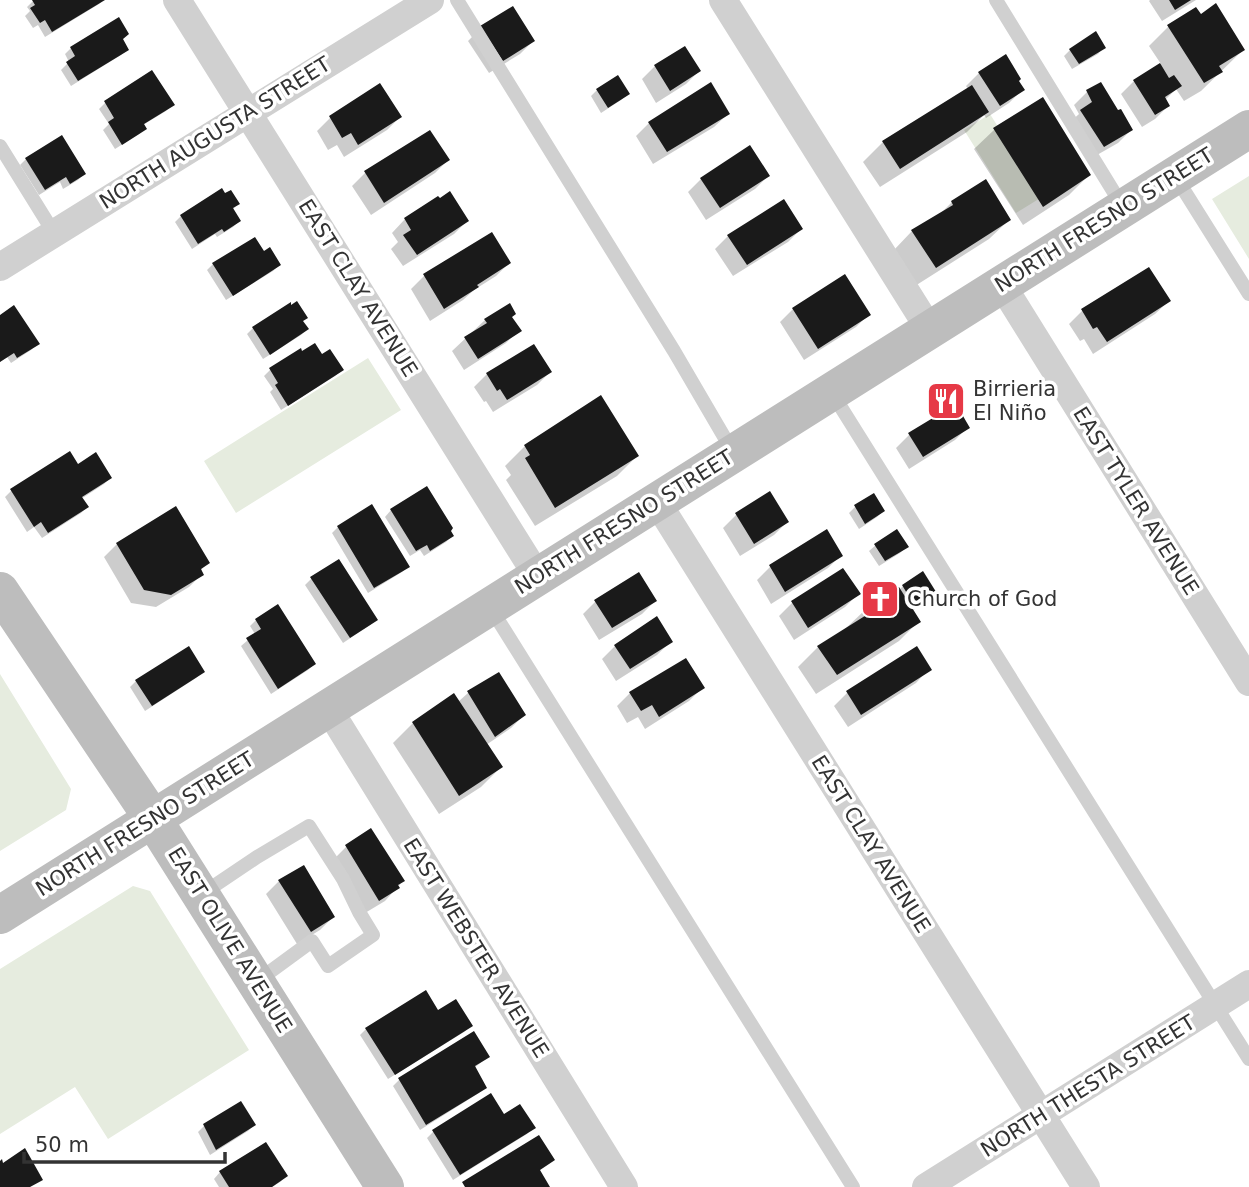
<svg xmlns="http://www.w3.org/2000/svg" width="1249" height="1187" font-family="'DejaVu Sans',sans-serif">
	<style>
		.green { fill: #e6ecdf }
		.shadow { fill: #0003 }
		.building { fill: #1a1a1a }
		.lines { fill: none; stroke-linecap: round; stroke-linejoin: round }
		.service { stroke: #d0d0d0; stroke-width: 14 }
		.minor { stroke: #d0d0d0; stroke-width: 28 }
		.secondary { stroke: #bdbdbd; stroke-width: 38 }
		.labels { text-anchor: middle; stroke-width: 7; stroke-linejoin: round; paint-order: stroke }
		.street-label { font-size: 21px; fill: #333; stroke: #fff }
		.poi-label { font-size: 21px; fill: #333; stroke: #fff; text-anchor: start }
	</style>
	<rect width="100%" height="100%" fill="#fff"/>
	<path class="green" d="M990 114 1042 197 1016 213 964 130Z
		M1249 176V259L1212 199Z
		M368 358 401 410 236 513 204 461Z
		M0 674 71 789 66 810 0 851Z
		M133 886 150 891 249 1050 108 1139 75 1087 0 1134V969Z"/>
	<path class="shadow" d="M34 0H103L99 4 45 37 38 25 33 28 25 16 30 11 27 7Z
		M1150 0H1196L1162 21 1149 1Z
		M1200 16 1243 50 1201 91 1184 101 1176 89 1165 100 1168 106 1155 119 1142 127 1121 94 1134 81 1161 64 1149 46 1169 26Z
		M482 27 533 41 520 54 489 73 468 41Z
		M121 40 127 49 121 55 71 86 61 70 69 62 65 54 71 48Z
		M1104 47 1098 54 1072 69 1064 56 1070 50Z
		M655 66 699 71 686 84 656 103 642 79Z
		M979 73 1017 81 1022 90 1009 103 986 118 984 115 967 132 880 187 863 162 883 142 968 89 966 86Z
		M380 86 400 117 387 130 344 157 337 145 328 150 317 131 330 118Z
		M597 90 628 94 621 100 601 113 591 96Z
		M1087 92 1118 113 1131 130 1118 143 1090 159 1068 124 1079 114 1074 105Z
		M105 103 172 105 166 111 143 125 145 128 139 134 115 149 103 130 109 124 99 109Z
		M728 114 714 127 653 164 636 136 649 123Z
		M994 130 1089 175 1069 195 1023 225 974 149Z
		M429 133 448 160 435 173 371 215 352 186 365 173Z
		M26 159 84 174 78 180 63 189 60 182 39 195 20 165Z
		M768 176 755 189 706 220 688 192 701 179Z
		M221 190 238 204 232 210 239 221 233 227 217 237 215 234 192 249 175 222 181 216Z
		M439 200 467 221 454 234 403 266 391 249 398 242 392 233 405 219Z
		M952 202 1009 220 989 239 915 286 893 251 912 231 940 214Z
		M801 229 788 242 733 276 715 249 728 236Z
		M492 234 509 263 496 276 474 290 463 300 430 321 411 289 424 276Z
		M263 253 279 265 273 271 226 300 207 270 213 264Z
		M1148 270 1169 301 1155 314 1093 354 1084 339 1080 341 1069 324 1082 311Z
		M845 277 869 314 856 327 804 360 780 322 793 309Z
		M0 317 37 344 31 350 11 363 7 357 0 362Z
		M511 317 519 330 506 343 464 370 452 351 485 320Z
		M302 321 307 329 301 335 263 359 247 334 253 328Z
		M322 356 341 370 335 376 281 410 270 392 273 389 264 376 270 370Z
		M550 372 537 385 493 412 486 401 484 402 474 387 487 374Z
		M955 407 968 427 955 440 909 469 896 448 909 435Z
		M525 446 637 456 617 476 535 526 506 480 511 475 505 466Z
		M77 467 110 478 104 484 81 499 87 507 81 513 42 538 34 527 27 532 5 497 11 491Z
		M770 493 787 522 774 535 740 556 723 528 736 515Z
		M372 507 408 566 402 572 368 593 332 533 338 527Z
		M855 507 883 511 877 517 859 529 849 513Z
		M175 508 208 562 200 571 202 574 189 587 156 607 131 603 104 557 117 544Z
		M391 510 449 531 452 536 446 542 424 556 420 550 410 556 385 517Z
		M826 532 841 555 828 568 771 604 757 580 770 567Z
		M876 545 906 547 900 553 879 566 869 551Z
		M338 561 376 619 370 625 343 643 305 585 311 579Z
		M903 586 936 595 929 601 912 611 919 621 899 641 816 694 798 667 818 647 845 629 865 610 899 590Z
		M858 594 845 607 794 640 779 616 792 603Z
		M596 601H655L642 614 599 640 583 614Z
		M256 620 314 664 308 670 271 694 241 646 255 634 250 626Z
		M670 642 657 655 616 681 602 659 615 646Z
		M686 660 702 688 689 701 645 729 638 717 627 723 617 706 630 693Z
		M929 669 916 683 848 727 834 706 847 693Z
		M202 672 196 678 145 711 130 687 136 681Z
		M498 674 524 715 511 728 486 745 501 767 481 787 439 814 393 743 413 723 458 702 468 693Z
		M346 847 403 881 385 901 365 913 333 860Z
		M279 881 333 917 320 930 297 944 266 894Z
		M438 1012 470 1026 464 1032 388 1079 360 1035 366 1029Z
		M473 1034 488 1057 474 1068 485 1087 479 1093 420 1130 393 1086 399 1080Z
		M490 1096 503 1116 533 1127 527 1134 453 1180 427 1138 433 1132Z
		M241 1103 254 1125 248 1131 210 1155 198 1132 204 1126Z
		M265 1144 286 1176 280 1182 272 1187H219L214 1179 220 1172Z"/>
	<path class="building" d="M32 0H105L52 32 45 20 40 23 30 8 35 5Z
		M1169 0H1191L1175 10Z
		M1216 3 1245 50 1219 66 1223 72 1204 83 1167 25 1196 7 1201 14Z
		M513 6 535 41 503 61 480 26Z
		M119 17 129 34 123 39 129 50 78 81 66 62 75 56 70 47Z
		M1096 31 1106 48 1079 64 1069 49Z
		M685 46 701 71 670 91 654 65Z
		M1006 54 1021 79 1019 81 1025 90 1000 106 978 72Z
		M1160 63 1169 78 1174 75 1182 86 1165 97 1170 106 1155 115 1133 80Z
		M152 70 175 105 144 124 147 129 122 145 108 122 114 118 104 101Z
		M618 75 630 94 608 108 596 89Z
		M711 82 730 114 667 152 648 122Z
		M1101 82 1118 110 1121 109 1133 130 1104 147 1080 110 1092 102 1086 90Z
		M380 83 402 117 358 145 351 133 342 138 329 116Z
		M972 85 989 112 900 169 882 141Z
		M1043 97 1091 175 1043 207 993 128Z
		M430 130 450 160 384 203 364 171Z
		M62 135 86 174 70 184 66 177 45 190 25 158Z
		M750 145 770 176 720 208 700 178Z
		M986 179 1011 220 936 268 911 230 953 205 951 201Z
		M222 188 225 193 231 190 240 204 233 208 241 221 224 232 222 229 198 244 180 215Z
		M450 191 469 221 417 255 403 235 411 230 404 218 438 196 440 198Z
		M784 199 803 229 747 265 727 235Z
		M492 232 511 263 477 285 479 287 444 309 423 274Z
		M255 237 264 251 270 247 281 265 233 296 212 263Z
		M1149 267 1171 301 1107 342 1097 327 1093 329 1081 309Z
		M845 274 871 315 818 349 792 308Z
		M297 301 308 318 303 321 309 329 270 355 252 327 291 302V305Z
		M510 303 516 314 512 317 522 331 478 359 464 337 487 323 484 319Z
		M14 305 40 344 17 358 14 353 0 362V315Z
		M315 343 322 354 330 349 344 370 288 406 275 385 278 383 269 368 301 348 302 351Z
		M534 344 552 372 507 400 500 389 497 391 486 373Z
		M601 395 639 456 555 508 525 458 530 455 524 445Z
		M956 404 970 428 923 457 908 433Z
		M70 451 78 464 96 452 112 478 82 497 89 507 48 533 41 522 34 527 10 489Z
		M427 486 453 528 451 531 454 536 430 551 427 545 416 551 390 509Z
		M770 491 789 522 754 544 735 513Z
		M874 493 885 511 865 524 854 505Z
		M372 504 410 567 374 588 337 526Z
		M176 506 210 563 201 569 204 575 171 595 144 590 116 543Z
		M827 529 843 556 785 592 769 565Z
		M897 529 909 547 885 561 874 544Z
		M339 559 378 620 350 638 310 577Z
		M843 568 861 594 808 628 791 601Z
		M923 571 938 595 919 606 914 598 911 600 902 585Z
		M639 572 657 601 612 628 594 600Z
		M899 587 921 622 837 675 817 646 868 614 864 608Z
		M278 604 316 664 278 689 246 638 261 629 255 619Z
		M657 616 673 642 630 669 614 645Z
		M189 646 205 672 152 706 135 680Z
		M917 646 932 670 861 715 846 691Z
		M686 658 705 688 659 717 652 705 641 711 629 692Z
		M499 672 526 715 495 737 467 691Z
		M454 693 503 767 459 796 412 722Z
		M371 828 405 881 398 885 400 888 379 901 345 845Z
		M304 865 335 917 311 932 278 880Z
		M426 990 438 1010 456 999 473 1026 395 1075 365 1028Z
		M474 1031 490 1057 475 1066 487 1088 426 1125 398 1078Z
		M491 1093 504 1114 520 1104 536 1128 460 1175 432 1130Z
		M241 1101 256 1125 216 1150 203 1124Z
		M539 1135 555 1160 540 1170 550 1187H465L462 1182Z
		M266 1142 288 1176 272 1187H229L219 1171Z
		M25 1148 43 1180 30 1187H0V1161L2 1159 3 1163Z"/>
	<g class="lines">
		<path class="service" d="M457 0 674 351 733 452
			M996 0 1123 207
			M0 146 54 233
			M1175 176 1249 294
			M832 393 1249 1059
			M490 607 853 1187
			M202 894 257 857 309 826 343 879 359 912 373 935 328 966 312 941 256 982"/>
		<path class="minor" d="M177 0 538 577
			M723 0 930 330
			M0 267 430 0
			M1002 285 1249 682
			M657 502 1086 1187
			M328 708 624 1187
			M926 1187 1249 984"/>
		<path class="secondary" d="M0 591 153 819 385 1187
			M0 915 1249 129"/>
	</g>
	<defs>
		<g id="restaurant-square" transform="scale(2.0125)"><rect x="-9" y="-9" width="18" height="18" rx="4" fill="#e63946" stroke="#fff"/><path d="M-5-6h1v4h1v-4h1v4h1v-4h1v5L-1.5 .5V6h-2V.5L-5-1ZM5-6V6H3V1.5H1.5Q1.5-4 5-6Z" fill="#fff"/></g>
		<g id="church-square" transform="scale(2.0125)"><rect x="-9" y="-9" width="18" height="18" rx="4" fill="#e63946" stroke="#fff"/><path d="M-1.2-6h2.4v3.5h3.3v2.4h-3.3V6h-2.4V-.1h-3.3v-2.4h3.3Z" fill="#fff"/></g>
	</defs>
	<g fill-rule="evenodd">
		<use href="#restaurant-square" x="946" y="401"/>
		<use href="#church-square" x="880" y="599"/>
	</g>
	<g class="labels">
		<g class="street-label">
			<text transform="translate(215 133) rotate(-32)" y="7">NORTH AUGUSTA STREET</text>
			<text transform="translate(1104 220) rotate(-32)" y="7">NORTH FRESNO STREET</text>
			<text transform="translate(358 288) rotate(58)" y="7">EAST CLAY AVENUE</text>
			<text transform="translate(1136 501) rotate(58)" y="7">EAST TYLER AVENUE</text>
			<text transform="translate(624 522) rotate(-32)" y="7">NORTH FRESNO STREET</text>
			<text transform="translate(145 824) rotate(-32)" y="7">NORTH FRESNO STREET</text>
			<text transform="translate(871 844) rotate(58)" y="7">EAST CLAY AVENUE</text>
			<text transform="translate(230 940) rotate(58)" y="7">EAST OLIVE AVENUE</text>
			<text transform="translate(476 948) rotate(58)" y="7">EAST WEBSTER AVENUE</text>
			<text transform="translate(1088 1086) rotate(-32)" y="7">NORTH THESTA STREET</text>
		</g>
		<g class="poi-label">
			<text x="973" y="396">Birrieria<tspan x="973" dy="24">El Niño</tspan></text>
			<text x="907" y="606">Church of God</text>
		</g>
	</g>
	<path d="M24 1152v10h201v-10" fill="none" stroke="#333333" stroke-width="3.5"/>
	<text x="35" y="1152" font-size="21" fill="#333333" stroke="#ffffff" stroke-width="5" paint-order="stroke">50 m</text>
</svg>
